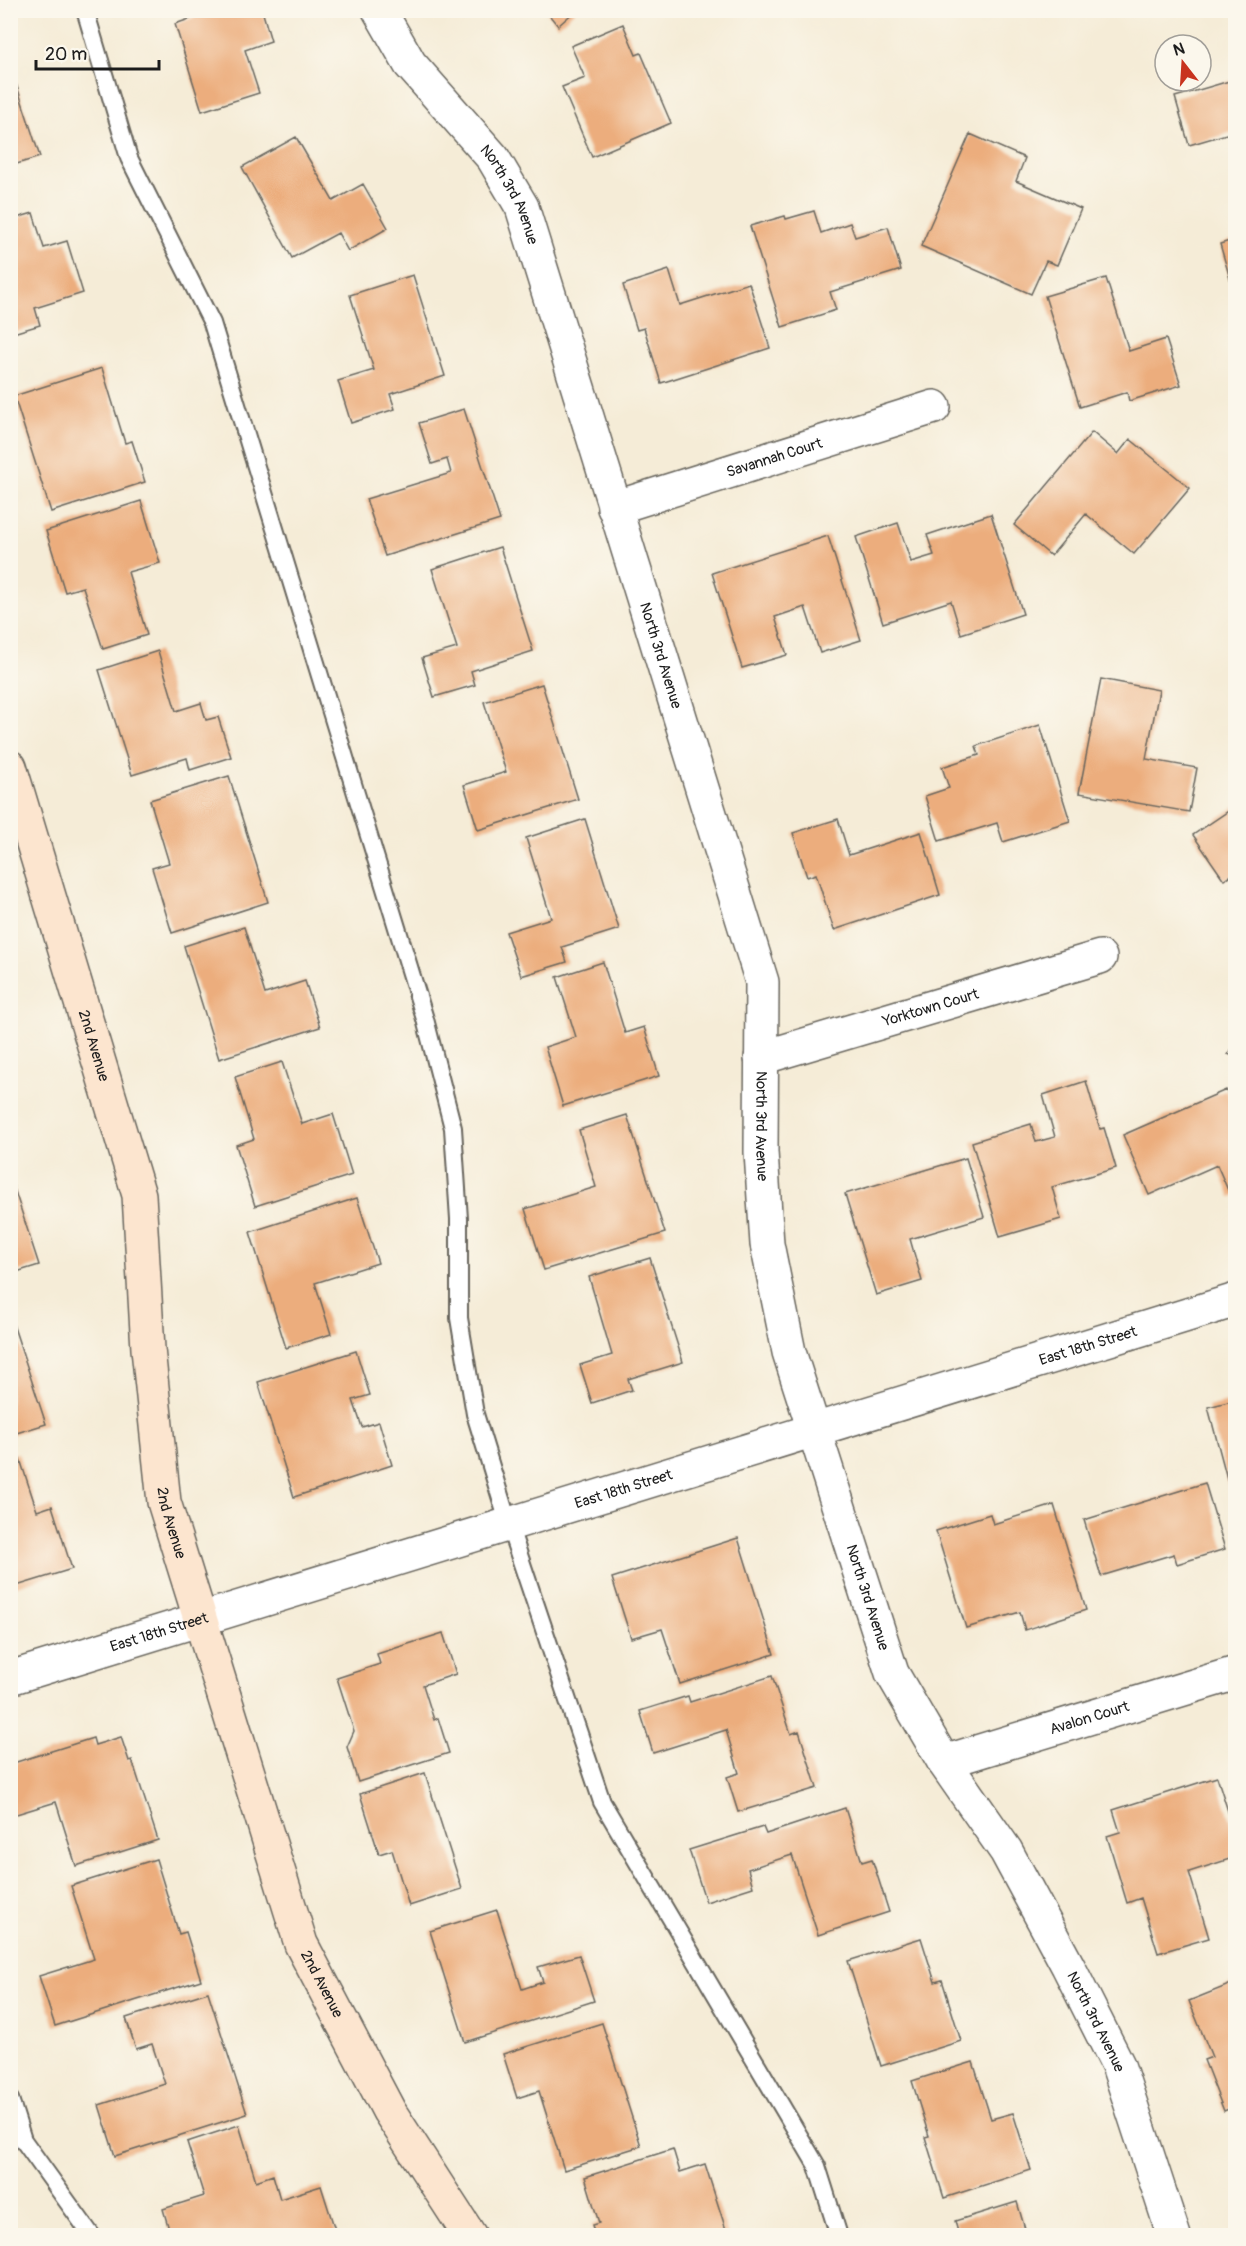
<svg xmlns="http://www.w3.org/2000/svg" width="1246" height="2246" font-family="Pangolin,sans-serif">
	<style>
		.building { fill: #ecad7d }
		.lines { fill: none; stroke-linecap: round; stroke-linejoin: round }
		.lane-casing { stroke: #68655d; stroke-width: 20 }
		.street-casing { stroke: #68655d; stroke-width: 36 }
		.secondary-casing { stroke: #68655d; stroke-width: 36 }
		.lane { stroke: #fff; stroke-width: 16 }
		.street { stroke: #fff; stroke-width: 33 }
		.secondary { stroke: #fce5cf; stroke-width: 33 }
		.labels { text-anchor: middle; stroke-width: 6; stroke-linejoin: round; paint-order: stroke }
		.street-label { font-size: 15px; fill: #1c1c1c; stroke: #fbf7ec }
	</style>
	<rect width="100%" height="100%" fill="#fbf7ec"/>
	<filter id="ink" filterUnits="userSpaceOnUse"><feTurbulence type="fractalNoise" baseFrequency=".0167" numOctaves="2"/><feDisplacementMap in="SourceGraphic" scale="12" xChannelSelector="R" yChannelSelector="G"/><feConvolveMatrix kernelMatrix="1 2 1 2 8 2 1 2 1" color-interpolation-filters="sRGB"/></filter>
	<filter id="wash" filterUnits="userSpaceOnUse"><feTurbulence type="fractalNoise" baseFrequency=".008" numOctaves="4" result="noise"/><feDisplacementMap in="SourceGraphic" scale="24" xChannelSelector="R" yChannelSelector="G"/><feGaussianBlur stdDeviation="1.35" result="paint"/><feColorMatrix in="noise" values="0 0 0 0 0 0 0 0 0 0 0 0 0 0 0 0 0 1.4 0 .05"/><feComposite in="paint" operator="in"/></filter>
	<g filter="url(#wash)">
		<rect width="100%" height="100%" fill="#f5ecd7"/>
		<g id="blocks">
			<path class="building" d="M200 10H262L271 41 245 50 259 93 202 111 175 24 201 15Z
				M545 10H576L558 26Z
				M623 24 636 55 641 53 671 123 592 157 562 87 585 78 571 46Z
				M10 65 40 157 10 166Z
				M1236 79V136L1233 132 1189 145 1175 97Z
				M970 134 1025 158 1016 181 1081 209 1057 265 1046 261 1031 294 921 246Z
				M296 137 333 201 363 184 388 228 348 251 338 233 292 258 242 167Z
				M814 211 821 233 850 223 855 237 888 227 901 270 830 292 836 310 782 327 750 226 785 216 786 219Z
				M33 213 44 248 67 241 83 293 35 308 40 325 10 334V220Z
				M1236 239V288L1233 289 1220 244Z
				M669 270 680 305 749 283 770 348 661 383 644 328 637 330 623 285Z
				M413 275 445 376 390 394 395 409 351 423 338 381 374 370 350 295Z
				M1106 278 1129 351 1166 339 1181 385 1129 401 1127 392 1080 407 1045 296Z
				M102 368 125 443 132 441 145 482 51 512 14 396Z
				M464 409 500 520 385 556 366 499 451 473 447 459 432 464 419 423Z
				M1092 432 1118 454 1130 439 1190 488 1134 554 1086 514 1051 556 1014 525Z
				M141 501 160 563 128 572 147 635 103 649 83 587 65 592 46 531Z
				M991 514 1023 614 961 634 951 601 883 623 856 537 898 523 911 562 934 555 927 535Z
				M828 536 861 640 820 653 805 607 775 617 787 655 742 668 712 573Z
				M500 547 533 651 471 671 475 685 434 697 422 658 457 648 432 569Z
				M158 651 176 711 201 703 206 720 218 717 231 757 190 770 187 758 132 775 99 670Z
				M1101 679 1159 690 1146 759 1197 768 1189 812 1079 793Z
				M542 684 578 799 478 830 464 785 506 772 484 702Z
				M1040 725 1070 821 1003 842 997 823 939 841 925 796 949 788 942 767 979 755 976 746Z
				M229 776 268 902 172 933 152 868 169 863 150 800Z
				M1236 806V872L1224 880 1193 835Z
				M585 819 619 929 562 947 567 962 521 976 506 932 551 918 526 838Z
				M838 819 849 855 921 832 940 895 834 930 816 874 807 877 793 833Z
				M244 927 265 994 305 981 320 1027 219 1059 184 946Z
				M603 962 625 1033 644 1027 659 1076 563 1106 545 1047 576 1037 557 977Z
				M1236 1039V1057L1228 1054Z
				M282 1062 302 1124 333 1114 352 1175 255 1206 236 1145 254 1139 235 1077Z
				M1086 1081 1100 1129 1104 1128 1116 1168 1052 1187 1061 1219 1000 1237 972 1142 1031 1124 1036 1142 1055 1137 1043 1095Z
				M1226 1090 1236 1112V1195L1231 1197 1217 1165 1149 1195 1123 1135Z
				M627 1115 665 1233 544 1270 525 1209 596 1187 579 1130Z
				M966 1158 984 1217 910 1239 922 1281 876 1295 845 1194Z
				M10 1176 39 1265 10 1274Z
				M357 1198 378 1263 315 1283 331 1334 286 1348 250 1232Z
				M650 1258 683 1362 628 1379 632 1390 592 1403 580 1365 612 1355 589 1277Z
				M10 1315 46 1424 10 1435Z
				M356 1351 370 1395 353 1400 362 1427 379 1422 392 1465 294 1497 258 1382Z
				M1236 1400V1489L1230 1490 1208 1407Z
				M18 1453 37 1511 52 1506 72 1569 10 1588V1456Z
				M1205 1483 1225 1549 1177 1564 1174 1554 1101 1576 1084 1520Z
				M1054 1505 1086 1610 1025 1630 1020 1612 966 1628 936 1531 990 1514 993 1524Z
				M738 1538 774 1654 680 1684 662 1629 631 1638 612 1578Z
				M443 1633 456 1674 423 1685 434 1720 438 1718 449 1753 358 1782 347 1747 354 1731 337 1678 380 1664 377 1654Z
				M772 1676 791 1734 799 1731 817 1788 738 1812 727 1777 739 1773 726 1730 653 1753 640 1711 688 1696 690 1702Z
				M121 1737 129 1761 132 1760 158 1840 76 1866 56 1802 10 1816V1764L93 1738 95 1745Z
				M425 1773 462 1889 409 1906 392 1850 379 1854 360 1794Z
				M1217 1777 1236 1836V1857L1189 1872 1209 1938 1158 1953 1141 1898 1127 1903 1107 1836 1120 1832 1113 1810Z
				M845 1808 862 1862 872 1859 889 1912 818 1935 792 1855 748 1869 753 1887 706 1902 689 1850 763 1827 766 1834Z
				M156 1859 179 1934 186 1932 201 1980 55 2026 39 1976 94 1959 71 1886Z
				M497 1910 522 1989 543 1982 538 1967 579 1955 594 2001 465 2042 430 1931Z
				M921 1938 935 1982 942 1980 961 2041 881 2066 848 1961Z
				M1236 1982V2106L1224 2111 1204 2060 1212 2057 1189 2001Z
				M208 1992 247 2114 115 2156 99 2105 165 2084 152 2044 136 2049 126 2018Z
				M602 2023 641 2146 564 2170 539 2091 517 2098 503 2054Z
				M973 2062 991 2119 1013 2113 1031 2170 944 2198 925 2137 929 2136 912 2081Z
				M239 2125 256 2181 273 2175 280 2199 321 2186 337 2236H171L163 2209 204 2196 187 2142Z
				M673 2149 680 2172 705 2164 728 2236H595L592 2225 599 2223 585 2177Z
				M1017 2202 1027 2236H959L955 2221Z"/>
		</g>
	</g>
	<g filter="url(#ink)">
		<use href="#blocks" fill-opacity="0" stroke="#68655d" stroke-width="1.5"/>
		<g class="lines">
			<g class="lane-casing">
				<path id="lane" d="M85 10 129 158 212 323 425 1019 453 1128 459 1219V1318L475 1414 508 1522 602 1802 817 2166 839 2236
					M10 2099 23 2140 92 2236"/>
			</g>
			<g class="street-casing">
				<g id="street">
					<path id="s1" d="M379 10 410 64 493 158 522 207 762 982 761 1152 767 1244 789 1352 892 1673 944 1762 1006 1851 1068 1966 1118 2065 1174 2236"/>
					<path id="s2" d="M614 508 934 407"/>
					<path id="s3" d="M761 1058 1100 957"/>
					<path id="s4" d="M10 1678 1236 1300"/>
					<path id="s5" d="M944 1762 1236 1673"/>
				</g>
			</g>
			<g class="secondary-casing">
				<g id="secondary">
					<path id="s6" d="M10 767 139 1195 148 1349 164 1502 301 1944 389 2111 470 2236"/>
				</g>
			</g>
			<use href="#lane" class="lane"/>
			<use href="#street" class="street"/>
			<use href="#secondary" class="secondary"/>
		</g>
	</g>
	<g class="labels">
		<g class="street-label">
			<text dy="5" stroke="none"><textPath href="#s1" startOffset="228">North 3rd Avenue</textPath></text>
			<text dy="5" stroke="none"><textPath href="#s2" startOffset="168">Savannah Court</textPath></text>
			<text dy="5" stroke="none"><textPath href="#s1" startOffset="714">North 3rd Avenue</textPath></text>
			<text dy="5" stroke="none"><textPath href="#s3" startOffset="177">Yorktown Court</textPath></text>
			<text dy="5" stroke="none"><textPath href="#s6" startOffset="291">2nd Avenue</textPath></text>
			<text dy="5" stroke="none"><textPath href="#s1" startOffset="1200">North 3rd Avenue</textPath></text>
			<text dy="5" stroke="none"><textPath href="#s4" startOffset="1128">East 18th Street</textPath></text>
			<text dy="5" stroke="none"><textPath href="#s4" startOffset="642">East 18th Street</textPath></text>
			<text dy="5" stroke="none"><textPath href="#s6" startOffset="777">2nd Avenue</textPath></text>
			<text dy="5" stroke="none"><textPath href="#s1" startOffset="1686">North 3rd Avenue</textPath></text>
			<text dy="5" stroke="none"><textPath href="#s4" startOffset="156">East 18th Street</textPath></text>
			<text dy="5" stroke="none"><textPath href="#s5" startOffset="152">Avalon Court</textPath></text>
			<text dy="5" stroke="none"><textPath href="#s6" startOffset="1263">2nd Avenue</textPath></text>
			<text dy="5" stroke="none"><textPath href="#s1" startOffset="2170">North 3rd Avenue</textPath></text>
		</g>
	</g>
	<rect width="1246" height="2246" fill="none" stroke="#fbf7ec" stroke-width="36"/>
	<g transform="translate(1183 63) rotate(343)"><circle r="28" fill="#fbf7ec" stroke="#a29f99" stroke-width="1.5"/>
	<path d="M0-4.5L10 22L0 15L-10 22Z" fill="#c8321e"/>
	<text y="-9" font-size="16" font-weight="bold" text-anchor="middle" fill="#1c1c1c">N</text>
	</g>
	<path d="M36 60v9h123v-9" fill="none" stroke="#1c1c1c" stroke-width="3"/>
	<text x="45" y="60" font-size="18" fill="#1c1c1c" stroke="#fbf7ec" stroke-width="4.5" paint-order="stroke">20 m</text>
</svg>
